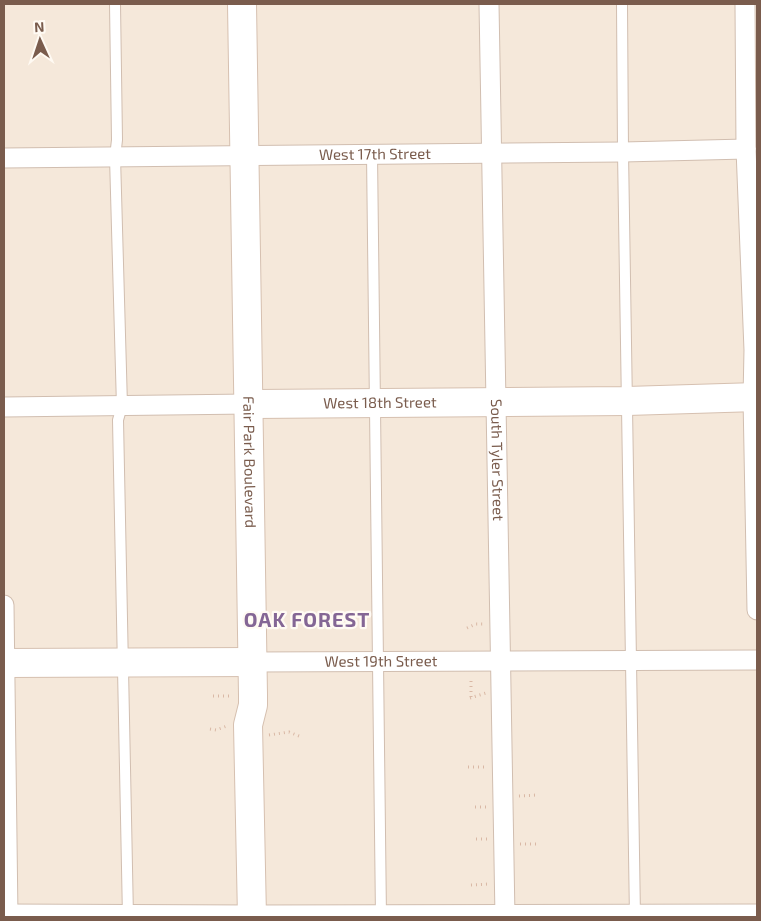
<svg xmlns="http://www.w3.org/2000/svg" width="761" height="921" font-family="'Exo 2',sans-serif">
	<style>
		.residential { fill: #f5e8da }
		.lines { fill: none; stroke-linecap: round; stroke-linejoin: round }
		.lane-casing { stroke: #d1beb0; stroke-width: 12 }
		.street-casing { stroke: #d1beb0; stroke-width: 21 }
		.secondary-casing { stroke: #d6c0b0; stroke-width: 30 }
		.path { stroke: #d9b8a5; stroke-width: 3; stroke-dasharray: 1 4; stroke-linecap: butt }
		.lane { stroke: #fff; stroke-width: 10 }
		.street { stroke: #fff; stroke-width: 19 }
		.secondary { stroke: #fff; stroke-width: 28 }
		.labels { text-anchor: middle; stroke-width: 4.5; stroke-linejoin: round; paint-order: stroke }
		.street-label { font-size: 15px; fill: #7a5c4d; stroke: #fffaf3 }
		.district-label { font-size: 20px; font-weight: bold; letter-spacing: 1px; fill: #846695; stroke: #fffaf3 }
	</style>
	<rect width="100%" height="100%" fill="#fdf6ec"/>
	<path class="residential" d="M4 4H757V917H4Z"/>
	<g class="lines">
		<g class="lane-casing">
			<path id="lane" d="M115 4 117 140 115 157 122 406 118 420 128 917
				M622 4 623 152 635 917
				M372 154 381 917"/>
		</g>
		<g class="street-casing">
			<g id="street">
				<path id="s1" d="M489 4 505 917"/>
				<path d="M745 4 746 149 754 350 753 398 757 610"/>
				<path id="s2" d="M4 158 623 152 746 149"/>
				<path d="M4 407 249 404"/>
				<path d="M4 605 8 917"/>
				<path id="s3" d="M253 662 757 660"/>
				<path d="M4 914 252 915 757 914"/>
			</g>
		</g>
		<g class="secondary-casing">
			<g id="secondary">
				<path id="s4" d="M242 4 253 695V705L248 725 252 917"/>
				<path id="s5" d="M249 404 627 401 757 397"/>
				<path d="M4 663 253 662"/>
			</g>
		</g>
		<path class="path" d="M467 628 476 624H485
			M471 681V699
			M213 696H233
			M470 698 486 693
			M210 729 216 730 227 726
			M269 735 289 732 299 736
			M468 767H487
			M519 796 537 795
			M475 807H488
			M476 839H488
			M520 844H539
			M471 885 489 884"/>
		<use href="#lane" class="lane"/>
		<use href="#street" class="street"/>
		<use href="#secondary" class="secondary"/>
	</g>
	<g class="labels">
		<g class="street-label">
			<text dy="5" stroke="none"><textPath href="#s2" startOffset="371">West 17th Street</textPath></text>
			<text dy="5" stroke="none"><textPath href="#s5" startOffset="131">West 18th Street</textPath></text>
			<text dy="5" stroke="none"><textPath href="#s1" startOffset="456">South Tyler Street</textPath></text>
			<text dy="5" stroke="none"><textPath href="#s4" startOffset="458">Fair Park Boulevard</textPath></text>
			<text dy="5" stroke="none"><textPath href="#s3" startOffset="128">West 19th Street</textPath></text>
		</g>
		<g class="district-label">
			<text x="307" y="627">OAK FOREST</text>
		</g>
	</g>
	<rect width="761" height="921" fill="none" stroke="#7a5c4d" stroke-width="10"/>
	<g transform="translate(40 40) rotate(357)" stroke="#fffaf3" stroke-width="4" paint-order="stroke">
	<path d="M0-4L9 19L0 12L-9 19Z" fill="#7a5c4d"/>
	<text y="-8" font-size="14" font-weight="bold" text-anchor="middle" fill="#7a5c4d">N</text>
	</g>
</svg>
